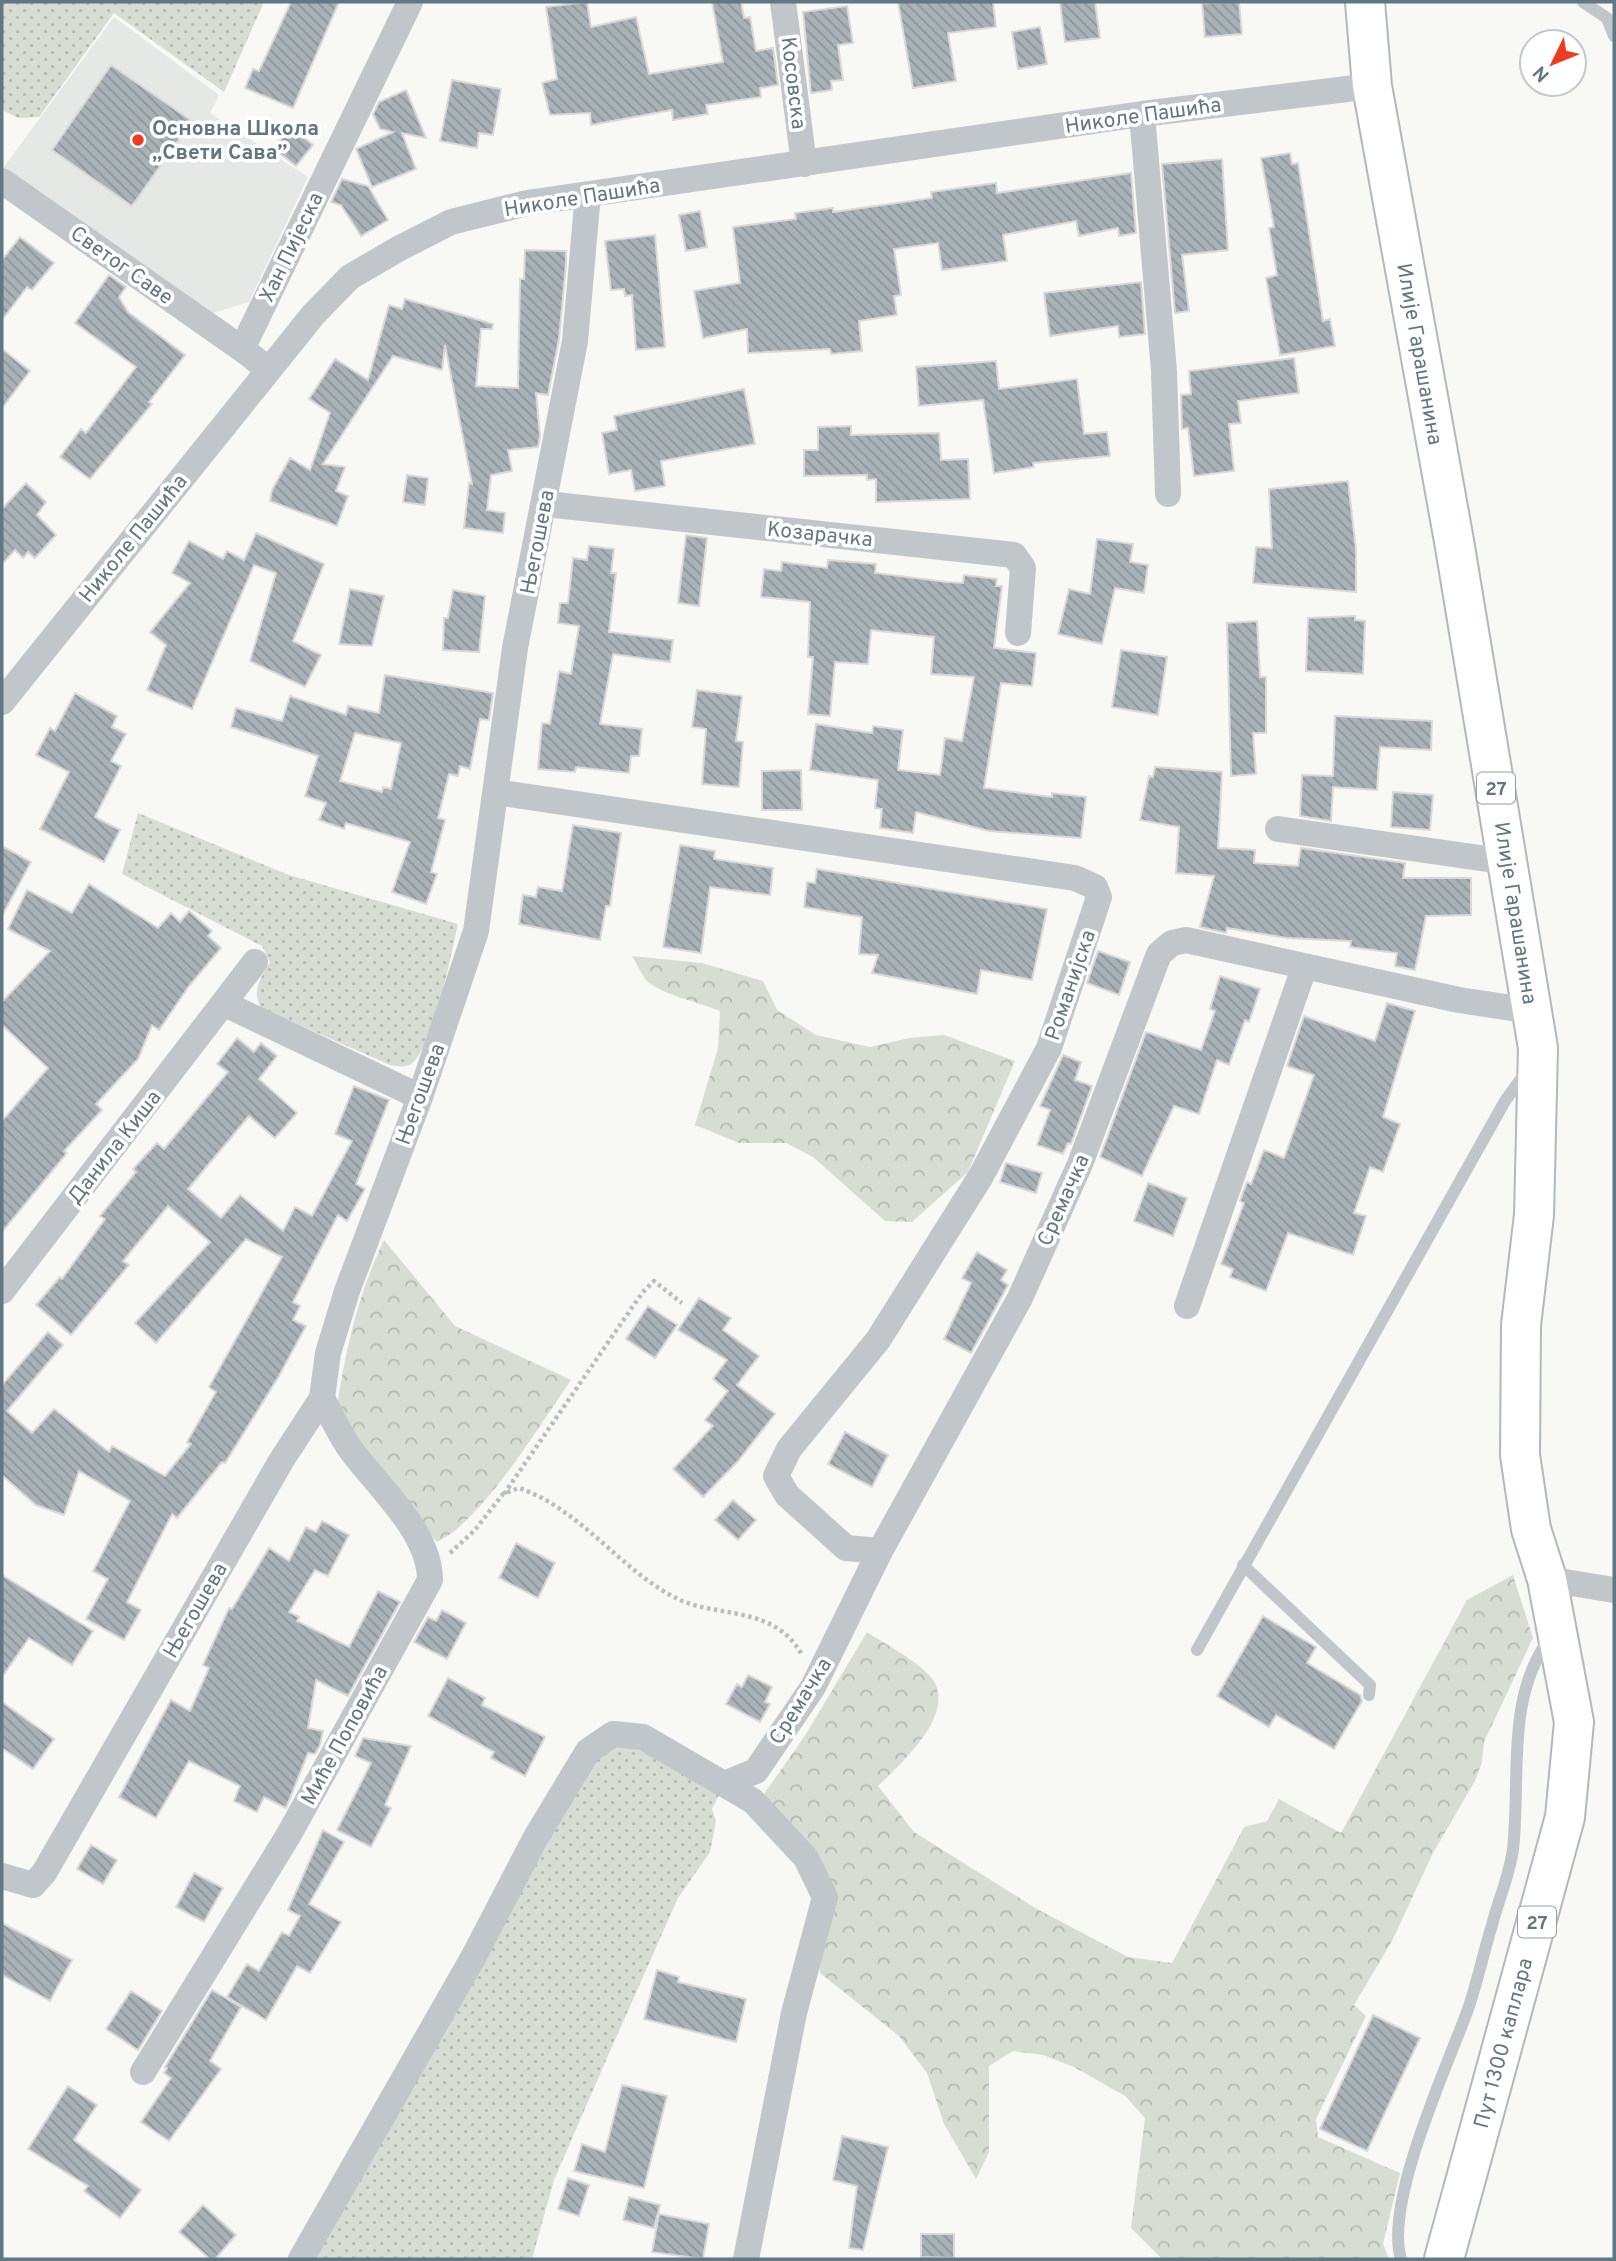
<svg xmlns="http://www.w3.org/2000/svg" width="1616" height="2261" font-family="Overpass,sans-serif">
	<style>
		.built { fill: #e6e8e6 }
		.grass { fill: url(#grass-dots) }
		.forest { fill: url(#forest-crowns) }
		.building { fill: url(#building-back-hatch); stroke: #dad9d7; stroke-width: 2; fill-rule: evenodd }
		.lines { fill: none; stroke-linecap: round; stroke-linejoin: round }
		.primary-casing { stroke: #b2b8bc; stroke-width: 42 }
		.path { stroke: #babec0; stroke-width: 4.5; stroke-dasharray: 3.5 3.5; stroke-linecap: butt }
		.lane { stroke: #c0c6c9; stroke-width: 12 }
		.street { stroke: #c0c6c9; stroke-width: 26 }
		.primary { stroke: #fff; stroke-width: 38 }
		.poi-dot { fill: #ea3d23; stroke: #fff; stroke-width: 2.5 }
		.labels { text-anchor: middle; stroke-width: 7; stroke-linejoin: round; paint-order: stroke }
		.shield { fill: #fff; stroke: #91a0a7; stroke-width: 2 }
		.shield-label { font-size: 19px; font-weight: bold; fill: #627781 }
		.street-label { font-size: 21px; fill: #627781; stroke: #fff }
		.poi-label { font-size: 21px; font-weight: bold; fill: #627781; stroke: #fff; text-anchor: start }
	</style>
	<defs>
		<pattern id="grass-dots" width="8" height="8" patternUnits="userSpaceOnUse" patternTransform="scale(1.75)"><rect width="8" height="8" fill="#d8ddd4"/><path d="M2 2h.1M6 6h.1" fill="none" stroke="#b3b8b1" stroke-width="1.8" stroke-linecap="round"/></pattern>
		<pattern id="forest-crowns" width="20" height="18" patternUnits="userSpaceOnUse" patternTransform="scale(1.75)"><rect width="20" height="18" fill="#d8ddd4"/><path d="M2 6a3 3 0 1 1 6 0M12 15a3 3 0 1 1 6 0" fill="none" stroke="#b3b8b1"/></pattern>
		<pattern id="building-back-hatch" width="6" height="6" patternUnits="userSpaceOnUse" patternTransform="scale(1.75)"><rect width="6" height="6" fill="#a8b2b7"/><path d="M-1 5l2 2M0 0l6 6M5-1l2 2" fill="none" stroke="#8c969a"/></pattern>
	</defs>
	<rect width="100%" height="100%" fill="#f8f8f5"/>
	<path class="built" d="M114 17 219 95 210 113 308 177 249 302 213 313 4 167Z"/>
	<path class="grass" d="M2 2H264L224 92 114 13 39 117 18 118 2 110Z
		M138 813 289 875 458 924C451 954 434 1047 411 1064 405 1068 397 1066 390 1065L261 1008C251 990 261 978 270 962L262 946 122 874Z
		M639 1744 720 1793 712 1809 716 1821 710 1852 678 1898 607 2058 554 2180 532 2259H312L584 1767 617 1746Z"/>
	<path class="forest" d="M632 956 702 963 763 981 777 1010 816 1035 870 1047 909 1038 944 1035 1015 1061 968 1172 912 1222 885 1221 813 1157 786 1143H739L695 1125 718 1048 720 1011C701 1003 659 994 646 980 641 973 636 963 632 956Z
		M384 1240 455 1326 571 1380C542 1422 481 1522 437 1542L409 1511 337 1407C346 1347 358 1295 384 1240Z
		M1513 1575 1533 1638 1484 1742 1482 1762 1475 1781 1433 1853 1392 1941 1354 2005 1366 2016 1316 2119 1318 2137 1400 2173 1383 2244 1389 2259H1162L1131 2228 1145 2118 1125 2096 1074 2067 1043 2055 1013 2051 989 2066V2152L976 2179 944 2124 927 2073 899 2036 820 1973 818 1959 832 1921 764 1794 806 1734 867 1632C886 1645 913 1658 929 1675 962 1710 901 1763 878 1786L914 1832 1037 1909 1128 1957 1172 1963 1244 1827 1267 1821 1279 1799 1341 1833 1467 1600Z"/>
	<path class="building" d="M291 2H339L293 108 245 88 253 69 259 71Z
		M587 2 591 27 636 17 649 74 723 62 712 2H741L744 18 750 17 756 51 773 48 778 85 760 88 761 97 706 105 708 114 673 120 672 110 591 125 590 113 550 115 542 83 557 79 546 7Z
		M898 2H993L996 27 948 33 956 81 913 88Z
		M1060 2H1095L1100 38 1065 42Z
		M1239 2 1242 34 1205 37 1202 3Z
		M847 6 853 43 838 45 843 80 831 81 832 90 811 93 803 12Z
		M1040 27 1047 64 1018 69 1012 32Z
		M111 65 192 121 132 206 52 150Z
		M452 80 501 89 493 135 479 133 477 148 440 141Z
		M406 90 426 138 402 133 416 169 372 187 356 149 393 132 380 129 373 114 379 102Z
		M291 127 313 145 296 166 273 148Z
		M1290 153 1292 164 1298 163 1323 321 1330 319 1335 346 1280 355 1266 278 1277 275 1269 228 1274 227 1261 158Z
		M1222 159 1228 250 1182 255 1189 311 1175 313 1162 164Z
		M1131 173 1136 233 1119 236 1118 228 1079 236 1076 221 1003 235 1007 261 942 270 938 243 894 249 901 295 894 296 897 315 859 321 862 351 831 354 830 349 748 353 747 329 703 338 694 291 740 283 733 227 796 219 795 213 833 208V212L932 198 931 192 996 183 997 193Z
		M342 179 368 186 388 220 361 236 341 205 331 202Z
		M700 211 707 247 686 251 679 215Z
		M655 235 665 347 636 350 632 295 625 296 624 289 611 290 605 241Z
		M20 237 54 263 32 290 27 287 2 320V260Z
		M525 250 566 251V264L559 339 548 395 536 393 540 436 538 447 508 450 512 471 491 475 487 510 505 513 503 533 464 528 469 483 472 484 445 345 442 370 393 356 323 464 345 467 336 491 348 496 337 526 270 501 272 490 290 458 310 470 330 413 309 399 335 359 368 380 389 305 402 309 405 299 493 324 492 329H481L476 386 518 388 520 279H524Z
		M109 275 126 287 119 297 128 312 185 355 149 402 152 404 90 479 60 457 81 429 86 433 136 367 75 323Z
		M1141 282 1145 334 1119 337 1118 326 1050 336 1044 293Z
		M2 349 30 371 2 408Z
		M1294 358 1299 393 1238 401 1241 423 1229 424 1234 471 1194 476 1188 428 1182 429 1181 395 1191 394 1189 371Z
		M996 361 999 389 1077 379 1084 434 1107 432 1110 456 1033 463 1034 467 994 473 983 400 919 406 916 367Z
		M744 389 755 444 661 461 665 486 635 491 631 470 609 474 602 433 617 430 614 416Z
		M851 426V435L939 433 941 460 968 459 970 499 876 502V479L867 480V475L804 476V450H818V427Z
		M407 475 428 478 425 505 403 502Z
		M1348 481 1356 550V592L1253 583 1256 547 1272 548 1269 489Z
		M26 483 46 502 37 515 56 535 35 558 28 552 23 558 15 550 2 564V509Z
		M256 533 324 564 293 641 321 655 305 687 250 661 276 573 254 565 192 709 147 690 166 645 150 632 190 583 172 573 189 541 223 559 227 551 244 560Z
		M686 535 707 538 699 606 678 603Z
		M1097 539 1133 544 1130 562 1148 565 1144 593 1115 588 1102 644 1058 634 1069 589 1090 594Z
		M589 546 614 549 611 573H616L609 632 673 640 670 662 613 654 600 724 642 729 639 756H631L629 773 576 767 575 772 538 769 542 723 550 724 559 671 571 674 579 626 558 623 560 603H568L573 558 587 560Z
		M828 560 876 564 875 573 947 582 963 583 964 575 997 579 996 586H1002L994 648 1036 653 1032 686 1001 683 984 788 1052 797V793L1086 797 1081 838 989 831 916 812 913 833 880 828 882 809 875 808 878 780 810 770 816 724 872 733 873 726 903 730 898 770 940 775 945 738 962 741 974 677 931 674 934 637 871 630 868 664 835 662 830 716 808 714 813 657H808L810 602 761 597 764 569 781 571 782 562 827 568Z
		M350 589 384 596 372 646 339 644Z
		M453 590 485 596 479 652 443 650 444 618H448Z
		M1355 616V620L1365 621 1363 674 1306 671 1308 618Z
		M1257 621 1260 677H1266V733H1253L1256 774 1231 776 1227 623Z
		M1121 650 1167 657 1158 715 1112 707Z
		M385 675 493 693 489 720 480 719 470 769 460 766 458 776 449 774 438 818 445 820 431 872 437 874 426 904 392 892 410 842 346 823 344 829 319 820 326 803 305 796 318 756 231 727 236 708 282 721 290 696 346 715 348 706 379 713ZM355 733 401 743 391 789 383 787 382 792 340 781Z
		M697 690 742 696 736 741 743 742 739 787 702 784 706 729 692 727Z
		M75 693 117 716 112 727 126 734 111 761 121 766 95 817 120 830 104 862 40 829 69 772 36 755 50 728 55 731Z
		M1335 716 1432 721 1431 750 1380 747 1377 790 1333 787 1331 821 1300 816 1302 775 1333 776Z
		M1155 767 1222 772 1218 848 1255 850 1254 863 1298 866 1301 848 1405 863 1403 878H1471V915L1426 916 1415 970 1395 966 1397 953 1350 947 1351 941 1287 938 1227 928 1226 933 1200 927 1214 876 1176 873 1179 827 1140 820 1149 776 1153 777Z
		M801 770 802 810H762V771Z
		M1393 792 1433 795 1430 830 1391 827Z
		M573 825 621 833 610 906H606L600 940 519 924 523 895 536 897 538 887 562 891Z
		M680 845 715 851 714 859 773 868 770 895 710 887 701 953 663 947Z
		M2 846 31 862 2 916Z
		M817 869 1047 909 1032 980 981 970 977 994 872 973 878 955 859 954 862 917 804 907 807 882 815 883Z
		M89 884 158 928 171 913 180 922 189 911 212 931 208 936 221 948 189 986 159 1030 152 1025 138 1059 96 1104 102 1110 64 1151 67 1153 2 1232V1121L48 1068 2 1025V1002L50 951 8 929 27 890 72 913Z
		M1098 951 1130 962 1119 995 1087 983Z
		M1220 976 1260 989 1249 1022 1245 1020 1229 1065 1217 1060 1199 1114 1174 1106 1142 1176 1100 1157 1146 1032 1201 1050 1215 1011 1210 1009Z
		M1387 1003 1415 1011 1383 1117 1400 1124 1383 1172 1370 1167 1354 1213 1366 1216 1353 1255 1288 1233 1266 1291 1230 1277 1233 1269 1221 1264 1244 1203 1240 1201 1247 1182 1251 1184 1264 1150 1284 1158 1314 1075 1287 1066 1304 1016 1375 1041Z
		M237 1038 254 1052 261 1043 277 1056 259 1079 297 1113 275 1138 249 1116 188 1189 221 1218 240 1195 283 1231 295 1207 312 1216 352 1141 335 1134 354 1086 389 1100 356 1184 365 1189 347 1221 338 1215 293 1302 300 1306 293 1320 306 1326 279 1376 225 1463 222 1462 177 1518 172 1514 127 1602 141 1610 124 1640 86 1619 108 1579 93 1571 130 1501 79 1471 64 1515 36 1505 2 1475V1385L48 1332 63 1345 7 1411 32 1433 54 1409 109 1452 112 1446 165 1476 191 1444 187 1442 216 1392 209 1387 282 1257 246 1239 156 1343 135 1323 210 1242 168 1206 123 1261 129 1265 71 1335 36 1305 60 1277 62 1279 105 1219 100 1216 136 1172 133 1169 157 1143 164 1149 228 1072 217 1064Z
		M1063 1055 1081 1062 1075 1080 1092 1086 1071 1144 1068 1143 1063 1154 1037 1145 1050 1110 1040 1106Z
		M1006 1163 1042 1173 1036 1193 1000 1182Z
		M1148 1183 1187 1198 1173 1236 1134 1221Z
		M977 1252 1007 1270 1001 1280 1008 1285 971 1353 944 1339 971 1283 962 1278Z
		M699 1298 731 1318 723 1330 759 1356 737 1385 775 1414 738 1461 703 1497 673 1469 713 1426 705 1420 728 1391 713 1379 727 1360 678 1330Z
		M648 1306 677 1325 655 1358 626 1339Z
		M845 1432 888 1455 872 1487 828 1464Z
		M733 1500 756 1520 738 1540 715 1520Z
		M322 1521 349 1535 328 1576 315 1570 289 1612 299 1617 297 1621 349 1647 378 1591 400 1602 348 1696 316 1680 308 1728 323 1731 320 1745 315 1754 308 1753 286 1808 264 1797 257 1812 234 1801 240 1786 189 1761 156 1818 119 1797 171 1700 190 1711 209 1668 203 1665 229 1608 232 1609 269 1548 289 1561 306 1527 316 1532Z
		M516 1543 555 1563 538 1598 499 1578Z
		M2 1575 93 1631 72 1665 29 1638 2 1677Z
		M442 1610 466 1623 447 1659 414 1642 428 1617 436 1621Z
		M1263 1616 1316 1647 1307 1663 1360 1695 1362 1701 1334 1749 1276 1715 1269 1727 1217 1696Z
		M748 1675 772 1687 765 1702 770 1704 760 1722 726 1704 737 1684 742 1687Z
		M448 1678 485 1698 482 1705 545 1737 525 1776 491 1758 494 1752 428 1716Z
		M2 1702 54 1739 33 1769 2 1748Z
		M363 1738 411 1746 385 1805 391 1808 371 1847 337 1830 371 1763 355 1756Z
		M323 1830 344 1842 309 1904 341 1922 310 1973 297 1966 266 2020 227 1997 247 1964 259 1971 282 1932 289 1936 300 1916 288 1910Z
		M91 1845 117 1860 103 1884 77 1869Z
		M194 1873 223 1888 204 1922 176 1907Z
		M2 1923 72 1960 50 2001 2 1975Z
		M657 1970 679 1977 678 1982 746 1999 736 2042 644 2019Z
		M212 1990 241 2007 210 2061 221 2069 169 2141 141 2122 171 2078 164 2073 167 2068 165 2067Z
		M131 1991 162 2011 138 2050 106 2029Z
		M1373 2015 1420 2038 1367 2151 1320 2129Z
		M622 2085 667 2096 644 2188 574 2171 582 2144 605 2152Z
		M68 2086 97 2105 74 2140 141 2190 120 2218 84 2191 88 2186 28 2149Z
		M842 2136 888 2147 863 2250 849 2248 857 2186 833 2180Z
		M568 2178 589 2185 579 2216 558 2209Z
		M629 2197 660 2205 654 2228 623 2220Z
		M203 2205 236 2235 215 2259H210L179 2232Z
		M659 2214 709 2224 703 2259 652 2252Z
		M921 2234H954V2258L921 2257Z"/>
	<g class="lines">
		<g class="primary-casing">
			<path id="primary" d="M1365 2 1372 86 1454 541 1538 1048 1534 1215 1521 1325 1520 1455 1531 1529 1547 1579 1574 1722 1565 1817 1444 2259"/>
		</g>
		<path class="path" d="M504 1494 642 1293 654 1281 682 1303
			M450 1553 474 1531 503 1494 519 1488C581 1509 622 1572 678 1599 717 1618 775 1605 802 1655"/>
		<path class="lane" d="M1583 2 1607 18 1614 36
			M1243 1565 1370 1685 1369 1695
			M1197 1650 1505 1101 1526 1072
			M1401 2259C1384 2203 1446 2069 1467 2012 1477 1984 1483 1954 1492 1925 1498 1901 1510 1874 1513 1849 1521 1780 1505 1697 1550 1638"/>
		<path class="street" d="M783 2 804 164
			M1142 114 1164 371 1168 494
			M2 181 242 349
			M268 369 242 349 410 2
			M546 504 1014 555 1023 568 1018 633
			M2 702 313 315 350 277 400 248 451 222 527 203 1142 114 1372 86
			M496 792 1075 878 1095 887 1099 897 1049 1048 981 1176 878 1340 789 1449 776 1476 787 1495 846 1548 880 1551
			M1278 829 1508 862
			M225 1004 420 1097
			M2 1291 255 962
			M1187 1306 1304 968
			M1547 1579 1614 1590
			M724 1784 756 1771 813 1687 880 1551 1020 1298 1080 1164 1159 954 1172 943 1186 940 1459 1000 1532 1011
			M2 1876 33 1885 44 1873 281 1461 322 1398 328 1353 347 1291 420 1097 476 931 515 648 575 341 588 194
			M143 2072 288 1836 430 1580C430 1532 379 1488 351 1450 340 1435 331 1415 322 1398
			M301 2259 474 1956 536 1837 588 1751 613 1734 643 1737 753 1801 806 1858 825 1897 794 2013 746 2259"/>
		<use href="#primary" class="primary"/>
	</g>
	<circle class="poi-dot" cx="138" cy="140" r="7"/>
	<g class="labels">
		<g class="shield">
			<rect x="1477" y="772.5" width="38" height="31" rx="5"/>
			<rect x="1518" y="1906.5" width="38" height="31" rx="5"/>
		</g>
		<g class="shield-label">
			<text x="1496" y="795">27</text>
			<text x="1537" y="1929">27</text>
		</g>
		<g class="street-label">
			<text transform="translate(794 83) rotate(83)" y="7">Косовска</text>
			<text transform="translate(1143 115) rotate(-8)" y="7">Николе Пашића</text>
			<text transform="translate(582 197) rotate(-9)" y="7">Николе Пашића</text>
			<text transform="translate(291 247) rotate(-64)" y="7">Хан Пијеска</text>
			<text transform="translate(122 265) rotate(35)" y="7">Светог Саве</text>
			<text transform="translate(1420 354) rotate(80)" y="7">Илије Гарашанина</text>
			<text transform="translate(820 534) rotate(6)" y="7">Козарачка</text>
			<text transform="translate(133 538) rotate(-51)" y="7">Николе Пашића</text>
			<text transform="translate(537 542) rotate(-79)" y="7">Његошева</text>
			<text transform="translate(1516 913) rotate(81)" y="7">Илије Гарашанина</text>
			<text transform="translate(1070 985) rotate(-71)" y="7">Романијска</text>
			<text transform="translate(420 1094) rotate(-70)" y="7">Његошева</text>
			<text transform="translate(114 1147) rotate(-52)" y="7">Данила Киша</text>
			<text transform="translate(1063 1200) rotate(-66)" y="7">Сремачка</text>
			<text transform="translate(195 1610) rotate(-60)" y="7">Његошева</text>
			<text transform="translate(800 1701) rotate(-58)" y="7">Сремачка</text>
			<text transform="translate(344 1735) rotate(-61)" y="7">Миће Поповића</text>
			<text transform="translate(1503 2043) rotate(-75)" y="7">Пут 1300 каплара</text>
		</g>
		<g class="poi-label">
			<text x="152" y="135">Основна Школа<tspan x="152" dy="24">„Свети Сава”</tspan></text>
		</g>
	</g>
	<rect width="1616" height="2261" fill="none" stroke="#627781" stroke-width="7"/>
	<g transform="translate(1553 63) rotate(227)"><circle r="33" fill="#ffffff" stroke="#c0c9cd" stroke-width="2"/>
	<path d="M0-5L12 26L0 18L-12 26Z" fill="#ea3d23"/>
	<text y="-10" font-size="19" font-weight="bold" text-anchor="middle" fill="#627781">N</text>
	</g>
</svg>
